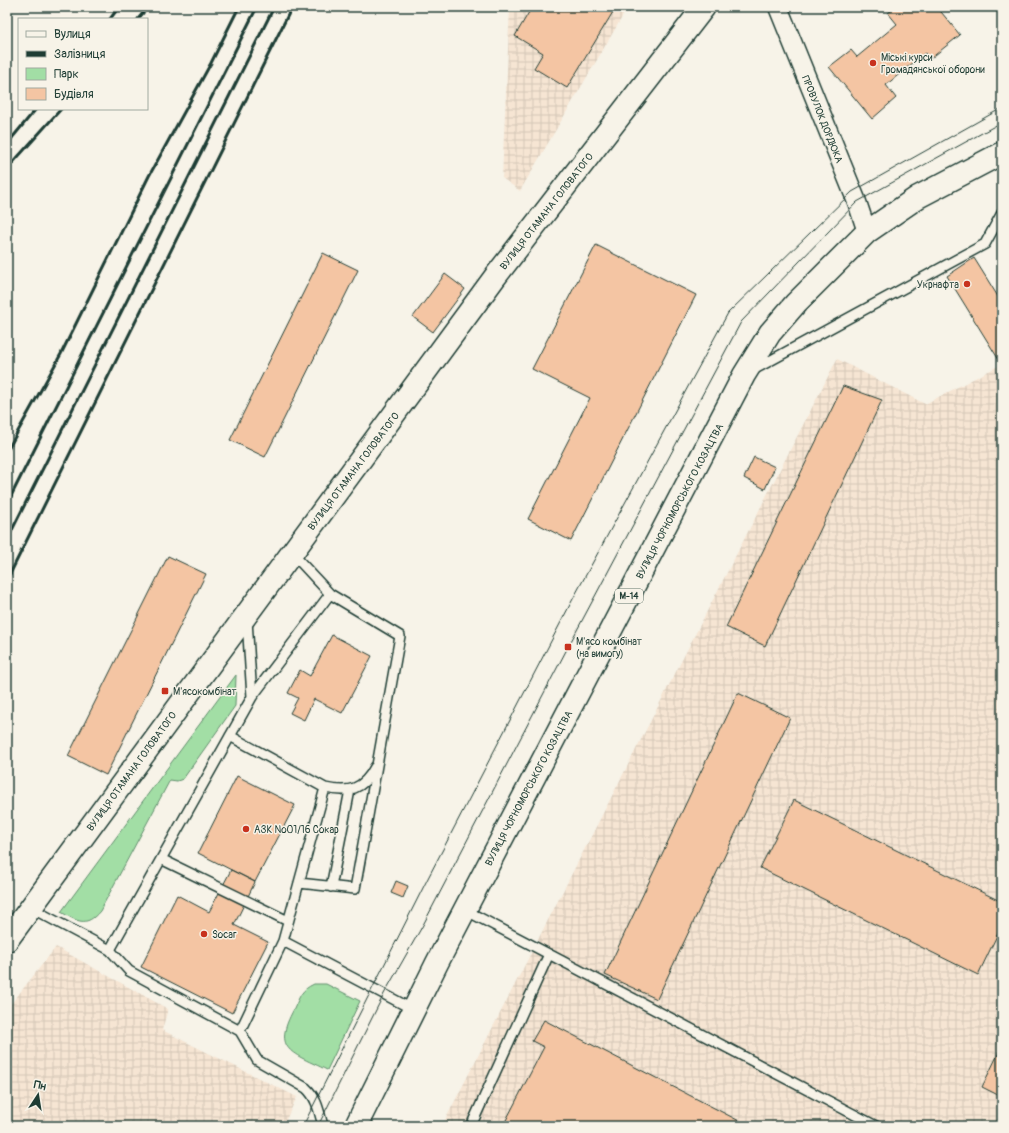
<svg xmlns="http://www.w3.org/2000/svg" width="1009" height="1133" font-family="Pangolin,sans-serif">
	<style>
		.industrial { fill: url(#industrial-grid) }
		.green { fill: #a2dea5; stroke: #608e6c }
		.building { fill: #f4c5a3; stroke: #1f3d34 }
		.lines { fill: none; stroke-linecap: round; stroke-linejoin: round }
		.lane-casing { stroke: #1f3d34; stroke-width: 12 }
		.street-casing { stroke: #1f3d34; stroke-width: 21 }
		.primary-casing { stroke: #1f3d34; stroke-width: 25 }
		.lane { stroke: #f7f3e8; stroke-width: 9 }
		.street { stroke: #f7f3e8; stroke-width: 18 }
		.primary { stroke: #f7f3e8; stroke-width: 22 }
		.tram { stroke: #1f3d34; stroke-width: 1 }
		.rail { stroke: #1f3d34; stroke-width: 3 }
		.poi-dot { fill: #c8321e; stroke: #f7f3e8; stroke-width: 1.5 }
		.labels { text-anchor: middle; stroke-width: 3; stroke-linejoin: round; paint-order: stroke }
		.shield { fill: #f7f3e8; stroke: #60746a; stroke-width: 1 }
		.shield-label { font-size: 9px; font-weight: bold; fill: #1f3d34 }
		.poi-label { font-size: 10px; fill: #1f3d34; stroke: #f7f3e8; text-anchor: start }
		.street-label { font-size: 10px; fill: #1f3d34; stroke: #f7f3e8 }
	</style>
	<defs>
		<pattern id="industrial-grid" width="8" height="8" patternUnits="userSpaceOnUse"><rect width="8" height="8" fill="#f6e5d3"/><path d="M0 4h8M4 0v8" fill="none" stroke="#d2c5b6"/></pattern>
	</defs>
	<rect width="100%" height="100%" fill="#f7f3e8"/>
	<filter id="ink" filterUnits="userSpaceOnUse"><feTurbulence type="fractalNoise" baseFrequency=".025" numOctaves="2"/><feDisplacementMap in="SourceGraphic" scale="8" xChannelSelector="R" yChannelSelector="G"/><feConvolveMatrix kernelMatrix="1 2 1 2 8 2 1 2 1" color-interpolation-filters="sRGB"/></filter>
	<g filter="url(#ink)">
		<path class="industrial" d="M510 7H628L520 191 502 178Z
			M837 359 925 404 1002 364V1126H442Z
			M56 947 168 1009 162 1030 297 1097 283 1126H7V1009Z"/>
		<path class="green" d="M236 675 235 706 183 779 177 781 170 780 100 911C86 928 77 921 61 912Z
			M314 984H326L360 1001 327 1070C293 1053 271 1051 294 1009 300 996 301 990 314 984Z"/>
		<path class="building" d="M532 7H616L567 88 534 68 543 53 515 36Z
			M896 7H937L960 35 930 59 925 53 886 85 896 98 872 119 829 67 851 50 857 57 897 24 888 13Z
			M596 245 696 295 571 541 528 519 590 398 532 369Z
			M323 253 358 270 265 457 230 440Z
			M974 258 1002 303V359L999 360 947 276Z
			M445 274 465 289 433 332 413 317Z
			M843 386 882 400 765 646 726 627Z
			M754 457 775 467 765 489 744 478Z
			M168 556 206 574 106 775 68 756Z
			M332 635 372 656 342 713 314 699 304 720 290 713 298 698 288 693 300 670 310 676Z
			M738 693 790 718 657 999 605 975Z
			M237 776 295 805 255 882 198 853Z
			M794 800 1002 902V925L978 975 760 868Z
			M231 870 255 882 234 925 268 942 232 1013 141 967 177 895 209 912Z
			M396 881 408 886 403 898 391 893Z
			M544 1020 749 1126H503L544 1047 532 1041Z
			M1002 1046V1097L982 1087Z"/>
		<g class="lines">
			<g class="lane-casing">
				<path id="lane" d="M753 370 985 244 1002 213
					M292 553 330 594 400 636 355 889 299 883
					M247 620 252 697
					M230 736 325 788C349 793 363 790 375 767
					M161 859 288 921
					M331 887 350 790
					M31 908 110 950 129 971 240 1031 257 1060 306 1088C317 1098 319 1111 323 1126
					M465 910 876 1126
					M283 941 414 1010
					M110 950 252 697 330 594
					M240 1031 283 941 325 788
					M471 1126 549 954"/>
			</g>
			<g class="street-casing">
				<path id="street" d="M778 7 857 202 867 232"/>
			</g>
			<g class="primary-casing">
				<path id="primary" d="M7 940 495 277 704 7
					M356 1126 437 963 744 375 770 333 796 303 867 232 918 197 1002 153"/>
			</g>
			<use href="#lane" class="lane"/>
			<use href="#street" class="street"/>
			<use href="#primary" class="primary"/>
			<path class="tram" d="M303 1126 428 878 574 597 728 313 852 192 1002 108
				M318 1126 384 994 423 925 568 647 741 322 857 202 1002 122"/>
			<path class="rail" d="M110 19 119 7
				M138 19 148 7
				M7 144 36 109
				M7 169 61 109
				M7 451 61 354 149 176 211 63 239 7
				M7 504 257 7
				M7 540 274 7
				M7 580 292 7"/>
		</g>
	</g>
	<g class="poi-dot">
		<circle cx="873" cy="63" r="4"/>
		<circle cx="967" cy="284" r="4"/>
		<rect x="564" y="643" width="8" height="8" rx="2"/>
		<rect x="161" y="687" width="8" height="8" rx="2"/>
		<circle cx="246" cy="829" r="4"/>
		<circle cx="204" cy="934" r="4"/>
	</g>
	<g class="labels">
		<rect class="shield" x="615" y="589" width="28" height="14" rx="3"/>
		<g class="shield-label">
			<text x="629" y="599">М-14</text>
		</g>
		<g class="poi-label">
			<text x="881" y="61">Міські курси<tspan x="881" dy="12">Громадянської оборони</tspan></text>
			<text x="959" y="288" text-anchor="end">Укрнафта</text>
			<text x="576" y="645">М'ясо комбінат<tspan x="576" dy="12">(на вимогу)</tspan></text>
			<text x="173" y="695">М'ясокомбінат</text>
			<text x="254" y="833">АЗК №01/16 Сокар</text>
			<text x="212" y="938">Socar</text>
		</g>
		<g class="street-label">
			<text transform="translate(823 119) rotate(68)" y="4">ПРОВУЛОК ДОРДЮКА</text>
			<text transform="translate(546 211) rotate(-52)" y="4">ВУЛИЦЯ ОТАМАНА ГОЛОВАТОГО</text>
			<text transform="translate(353 471) rotate(-53)" y="4">ВУЛИЦЯ ОТАМАНА ГОЛОВАТОГО</text>
			<text transform="translate(679 501) rotate(-62)" y="4">ВУЛИЦЯ ЧОРНОМОРСЬКОГО КОЗАЦТВА</text>
			<text transform="translate(131 771) rotate(-54)" y="4">ВУЛИЦЯ ОТАМАНА ГОЛОВАТОГО</text>
			<text transform="translate(528 788) rotate(-62)" y="4">ВУЛИЦЯ ЧОРНОМОРСЬКОГО КОЗАЦТВА</text>
		</g>
	</g>
	<rect width="1009" height="1133" fill="none" stroke="#f7f3e8" stroke-width="24"/>
	<rect x="12" y="12" width="985" height="1109" fill="none" stroke="#1f3d34" stroke-width="1.5" filter="url(#ink)"/>
	<rect x="18" y="18" width="130" height="92" fill="#f7f3e8" stroke="#a1aaa0"/>
	<rect x="26" y="31" width="20" height="6" fill="#f7f3e8" stroke="#a1aaa0"/>
	<text x="54" y="38" font-size="12" fill="#1f3d34">Вулиця</text>
	<rect x="26" y="51" width="20" height="6" fill="#1f3d34" stroke="#a1aaa0"/>
	<text x="54" y="58" font-size="12" fill="#1f3d34">Залізниця</text>
	<rect x="26" y="68" width="20" height="12" fill="#a2dea5" stroke="#a1aaa0"/>
	<text x="54" y="78" font-size="12" fill="#1f3d34">Парк</text>
	<rect x="26" y="88" width="20" height="12" fill="#f4c5a3" stroke="#a1aaa0"/>
	<text x="54" y="98" font-size="12" fill="#1f3d34">Будівля</text>
	<g transform="translate(38 1095) rotate(12)" stroke="#f7f3e8" stroke-width="3" paint-order="stroke">
	<path d="M0-3L7 15L0 10L-7 15Z" fill="#1f3d34"/>
	<text y="-6" font-size="11" font-weight="bold" text-anchor="middle" fill="#1f3d34">Пн</text>
	</g>
</svg>
